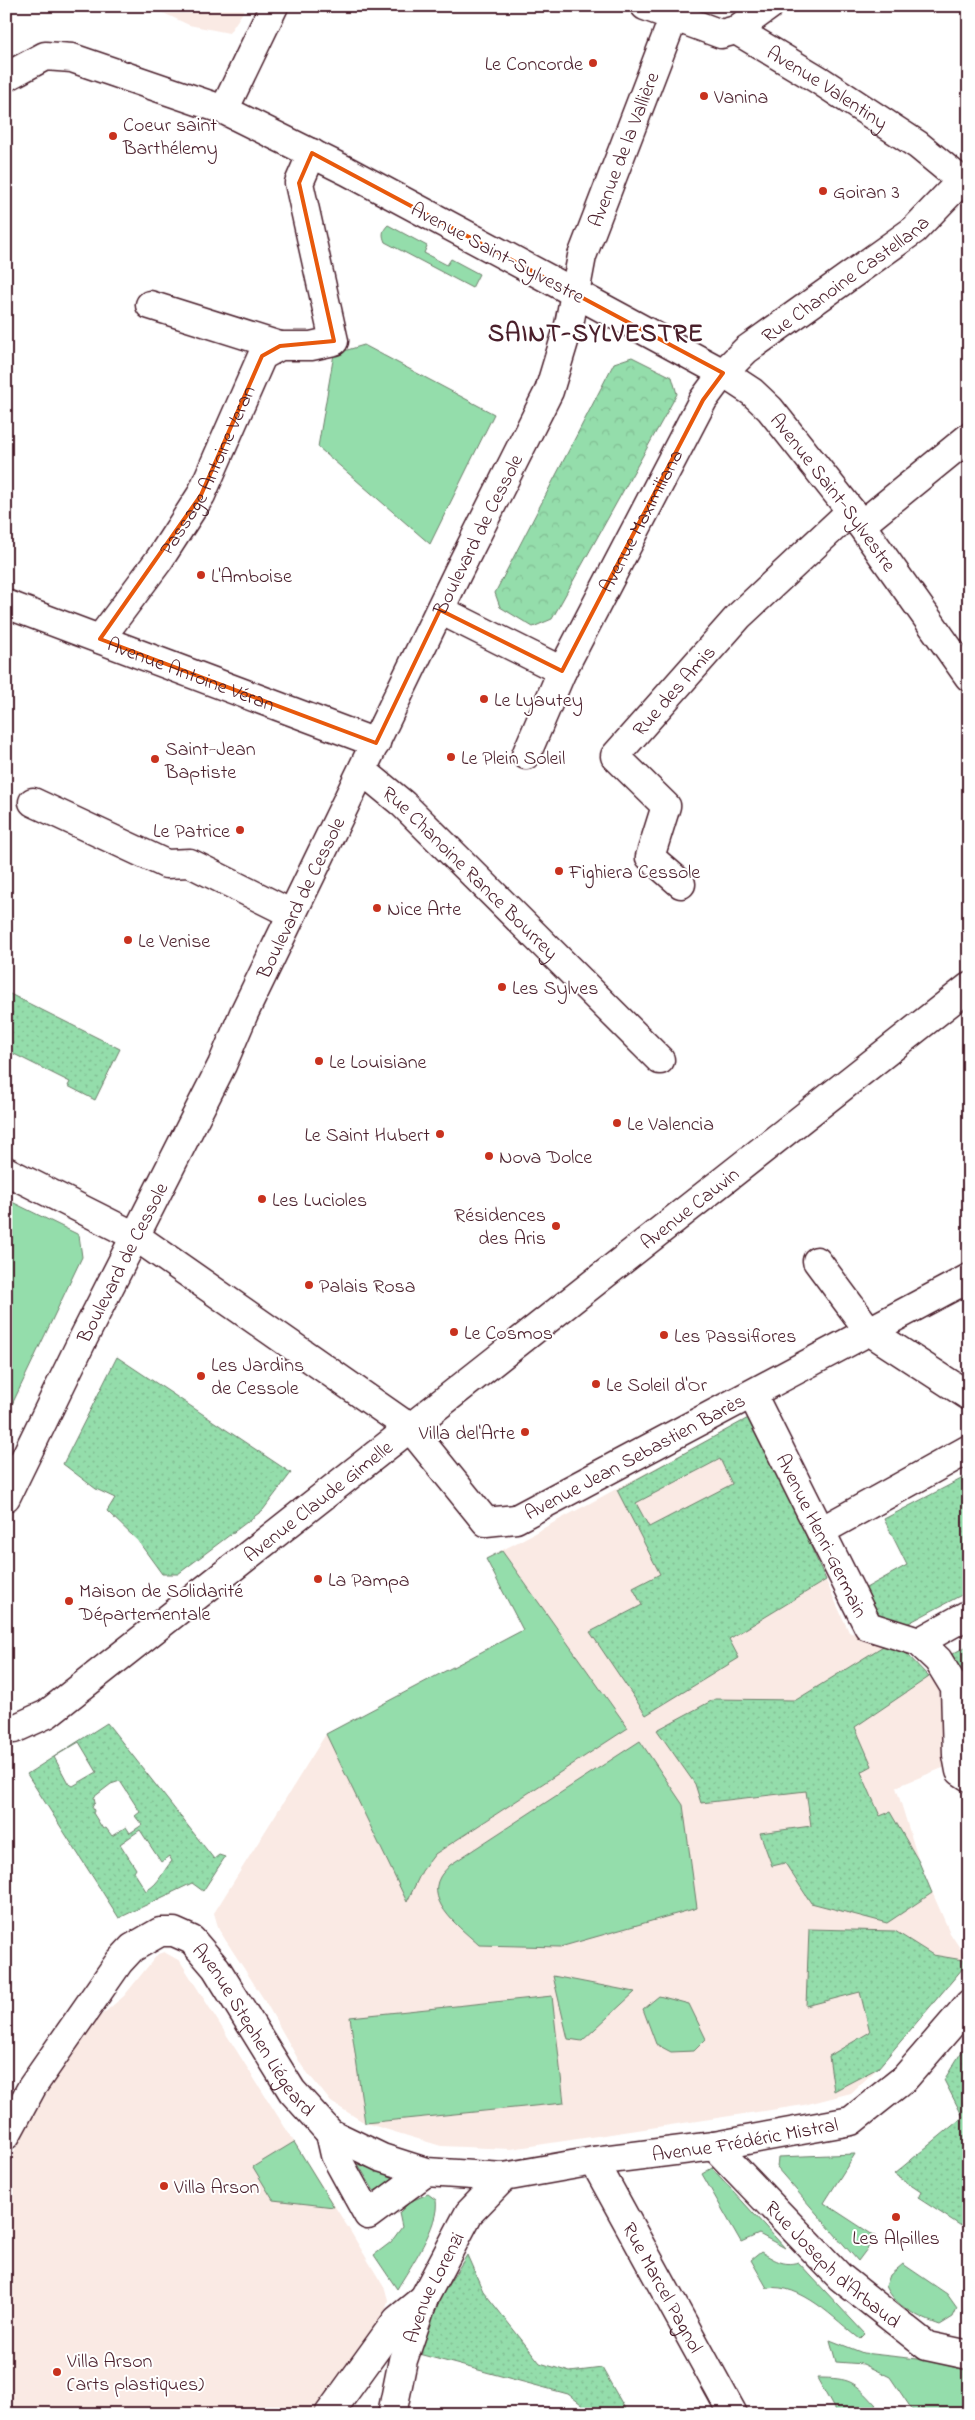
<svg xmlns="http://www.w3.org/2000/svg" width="975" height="2420" font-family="'Indie Flower',sans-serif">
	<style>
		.built { fill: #faeae4 }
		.grass { fill: #94ddab; stroke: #6f7e6b }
		.park { fill: url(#park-crowns); stroke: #6f7e6b }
		.garden { fill: url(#garden-dots); stroke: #6f7e6b; fill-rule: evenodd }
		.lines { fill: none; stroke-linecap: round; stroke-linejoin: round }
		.street-casing { stroke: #4a1f2b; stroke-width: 31 }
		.secondary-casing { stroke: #4a1f2b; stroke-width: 31 }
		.primary-casing { stroke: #4a1f2b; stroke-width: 31 }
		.street { stroke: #fff; stroke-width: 28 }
		.secondary { stroke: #fff; stroke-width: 28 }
		.primary { stroke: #fff; stroke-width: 28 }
		.marked { fill: none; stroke: #e8590c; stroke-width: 4; stroke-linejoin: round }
		.poi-dot { fill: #c8321e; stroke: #fff; stroke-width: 2 }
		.labels { text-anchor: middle; stroke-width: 4; stroke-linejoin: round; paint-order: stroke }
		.poi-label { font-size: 20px; fill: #4a1f2b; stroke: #fff; text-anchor: start }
		.street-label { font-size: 20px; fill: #4a1f2b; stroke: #fff }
		.district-label { font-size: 25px; font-weight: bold; letter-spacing: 1px; fill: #4a1f2b; stroke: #fff }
	</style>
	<defs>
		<pattern id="park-crowns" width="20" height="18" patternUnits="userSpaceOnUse" patternTransform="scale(1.25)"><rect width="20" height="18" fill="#94ddab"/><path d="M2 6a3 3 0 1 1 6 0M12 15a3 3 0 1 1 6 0" fill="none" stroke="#81bd93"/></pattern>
		<pattern id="garden-dots" width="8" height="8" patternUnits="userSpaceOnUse" patternTransform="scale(1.25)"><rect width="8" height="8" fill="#94ddab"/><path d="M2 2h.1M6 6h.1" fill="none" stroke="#81bd93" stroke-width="1.8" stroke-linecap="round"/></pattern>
	</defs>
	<rect width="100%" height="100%" fill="#fff"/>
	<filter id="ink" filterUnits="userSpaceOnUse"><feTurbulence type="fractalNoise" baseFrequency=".02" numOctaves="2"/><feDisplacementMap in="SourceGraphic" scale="10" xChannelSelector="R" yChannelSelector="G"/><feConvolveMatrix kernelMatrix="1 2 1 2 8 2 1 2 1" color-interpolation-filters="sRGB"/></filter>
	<g filter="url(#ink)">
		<path class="built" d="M157 6H247L229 33 189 25 155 9Z
			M752 1416 849 1632 906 1653 935 1683 942 1698 945 1767 896 1787 919 1862 950 1933 969 1962 878 2068 851 2093 804 2105 511 2149 441 2146 365 2123 331 2102 302 2066 265 2001 219 1930 214 1913 326 1734 523 1630 486 1559Z
			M164 1952 180 1961 349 2229 385 2289 388 2300 386 2309 318 2414H6V2166L80 2033 124 1996 158 1954Z"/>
		<path class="grass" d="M388 225 427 246 424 253 447 265 451 259 479 274 472 288 385 242C382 235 382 231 388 225Z
			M364 345 494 414 430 544 318 447 334 354Z
			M6 1199 79 1235 82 1257 6 1417Z
			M502 1551 628 1728 435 1854 422 1871 407 1902 326 1734 523 1630 486 1559Z
			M640 1741 683 1805 697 1908 560 1947 479 1945C463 1930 425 1903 440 1877 442 1873 447 1869 450 1865Z
			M553 1976 635 1992 582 2041 568 2039Z
			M552 1996 564 2103 365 2123 350 2017Z
			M659 1996 689 2004 706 2039 694 2051 671 2052 656 2044 643 2009Z
			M294 2142 334 2207 273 2200 253 2167Z
			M855 2154 824 2203 876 2237 858 2261 777 2168 778 2157Z
			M358 2164 400 2179 374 2191Z
			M712 2168 785 2248 759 2234 741 2242 702 2174Z
			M428 2194 436 2200C440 2225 410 2267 397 2289L374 2255 391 2242 402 2227 399 2213 411 2201Z
			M761 2252C773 2259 784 2267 798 2262L865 2334 860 2339C834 2319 802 2283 767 2288L751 2260Z
			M903 2264 947 2294 957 2308 953 2317 940 2325C920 2318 895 2307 886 2286L890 2275Z
			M830 2340 863 2353 927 2360 969 2371V2414H915L890 2377 863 2364 836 2362Z
			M817 2378C851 2378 854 2381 876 2405L862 2414H837Z"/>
		<path class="park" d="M632 357 672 377 677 394 552 619 533 627 500 607 495 593 614 363Z"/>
		<path class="garden" d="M6 992 120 1049 95 1100 68 1086 70 1082 6 1050Z
			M117 1357 291 1473 263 1510 178 1574H162L138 1541 107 1511 115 1498 96 1489 63 1464Z
			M752 1416 826 1580 729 1639 739 1658 646 1715 590 1632 642 1605 633 1588 660 1574 617 1490ZM720 1459 732 1484 649 1527 636 1503Z
			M969 1475V1591L905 1625 865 1609 857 1593 907 1565 884 1519Z
			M885 1645 906 1653 929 1677 855 1727 872 1766 861 1772 880 1816 890 1812 919 1862 932 1893 887 1923 811 1903 785 1863 772 1866 760 1833 811 1826 806 1791 701 1803 695 1784 657 1730 715 1699 796 1700Z
			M969 1645V1742L951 1660 952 1654Z
			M107 1723 214 1859 219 1855 225 1857 203 1891 192 1883 119 1918 27 1774ZM79 1742 97 1772 73 1786 68 1783 54 1757ZM120 1781 140 1812 135 1816 142 1825 130 1833 126 1827 112 1836 106 1828 103 1829 93 1813 94 1811 92 1806 95 1802 94 1797 111 1784ZM140 1830 161 1862 169 1856 172 1861C161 1873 161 1882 146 1891L134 1872 136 1869 120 1844Z
			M809 1929 895 1931 933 1955 969 1961 878 2068 834 2091 829 2056 870 2032 860 1992 806 2006Z
			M969 2040V2231L918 2198 921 2192 894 2174 963 2117 944 2080Z
			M467 2255 483 2291 540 2363 570 2372 602 2368 628 2414H589L585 2407 568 2394 415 2353 418 2333Z"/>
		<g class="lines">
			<g class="street-casing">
				<g id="street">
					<path d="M645 6 721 34 736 30 769 6"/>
					<path id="s1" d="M736 30 819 80 918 145 969 187"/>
					<path id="s2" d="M575 293 582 256 678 6"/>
					<path d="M150 305 280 346"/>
					<path d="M861 525 969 437"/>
					<path id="s3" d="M6 604 376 743"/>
					<path id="s4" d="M440 610 562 671 703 400 723 373 746 350 914 230 962 180"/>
					<path id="s5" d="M100 639 159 560 201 495 262 356 280 346H311L334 341 299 183 312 153"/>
					<path d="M526 755 562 671"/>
					<path id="s6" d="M363 771 403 804 660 1060"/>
					<path d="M33 802 166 864 190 863 292 914"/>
					<path id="s7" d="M681 884 650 857 666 806 615 756 739 616 851 511"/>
					<path id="s8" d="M6 1171 135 1236 410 1428 486 1522 516 1519 969 1278"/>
					<path d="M817 1261 869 1331 969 1396"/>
					<path id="s9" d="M752 1394 868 1626 919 1642 938 1660 955 1688 957 1755 960 1771 969 1777"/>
					<path d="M821 1531 969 1449"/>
					<path d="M919 1642 969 1614"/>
					<path id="s10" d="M6 1729H14L47 1714 969 987"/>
					<path d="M330 2133 335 2155 368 2215 426 2172"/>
					<path id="s11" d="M6 2135 32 2087 119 1962 132 1948 160 1932H174L192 1940 216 1968 292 2091 330 2133 382 2158 426 2172 504 2177 594 2161 714 2146 851 2121 905 2078 969 2004"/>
					<path id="s12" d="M714 2146 840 2277 927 2346 969 2355"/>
					<path id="s13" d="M594 2161 733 2414"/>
					<path d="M329 2414 397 2320 424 2298"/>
					<path id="s14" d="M392 2414 403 2360 424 2298 469 2213 504 2177"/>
				</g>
			</g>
			<g class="secondary-casing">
				<path id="secondary" d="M6 77 45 56 72 58 224 110 347 171 575 293
					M224 110 274 6"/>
			</g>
			<g class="primary-casing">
				<g id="primary">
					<path id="s15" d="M6 1497 83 1339 222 1065 244 1013 458 572 549 391 569 325 575 293 723 373 752 392 770 409 851 511 969 677"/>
				</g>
			</g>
			<use href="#street" class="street"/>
			<use href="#secondary" class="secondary"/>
			<use href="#primary" class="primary"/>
		</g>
	</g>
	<path class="marked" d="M312 153 723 373 703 400 562 671 440 610 376 743 100 639 201 495 262 356 280 346 334 341 299 183Z"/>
	<g class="poi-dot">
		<circle cx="593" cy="63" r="5"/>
		<circle cx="704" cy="96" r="5"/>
		<circle cx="113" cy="136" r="5"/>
		<circle cx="823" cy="191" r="5"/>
		<circle cx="201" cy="575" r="5"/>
		<circle cx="484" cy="699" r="5"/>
		<circle cx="451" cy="757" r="5"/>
		<circle cx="155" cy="759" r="5"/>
		<circle cx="240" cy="830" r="5"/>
		<circle cx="559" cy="871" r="5"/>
		<circle cx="377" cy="908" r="5"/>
		<circle cx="128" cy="940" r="5"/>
		<circle cx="502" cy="987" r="5"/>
		<circle cx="319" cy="1061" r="5"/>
		<circle cx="617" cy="1123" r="5"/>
		<circle cx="440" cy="1134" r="5"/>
		<circle cx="489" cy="1156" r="5"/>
		<circle cx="262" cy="1199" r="5"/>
		<circle cx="556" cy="1226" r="5"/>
		<circle cx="309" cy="1285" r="5"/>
		<circle cx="454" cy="1332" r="5"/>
		<circle cx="664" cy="1335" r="5"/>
		<circle cx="201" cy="1376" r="5"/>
		<circle cx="596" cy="1384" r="5"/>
		<circle cx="525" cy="1432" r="5"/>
		<circle cx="318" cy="1579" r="5"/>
		<circle cx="69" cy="1601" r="5"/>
		<circle cx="164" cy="2186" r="5"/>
		<circle cx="896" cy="2217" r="5"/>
		<circle cx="57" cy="2372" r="5"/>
	</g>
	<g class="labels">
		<g class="poi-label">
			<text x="583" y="70" text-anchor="end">Le Concorde</text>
			<text x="714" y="103">Vanina</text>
			<text x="123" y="131">Coeur saint<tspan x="123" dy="23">Barthélemy</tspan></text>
			<text x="833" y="198">Goiran 3</text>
			<text x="211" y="582">L'Amboise</text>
			<text x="494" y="706">Le Lyautey</text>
			<text x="165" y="755">Saint-Jean<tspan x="165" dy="23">Baptiste</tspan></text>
			<text x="461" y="764">Le Plein Soleil</text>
			<text x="230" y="837" text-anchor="end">Le Patrice</text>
			<text x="569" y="878">Fighiera Cessole</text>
			<text x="387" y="915">Nice Arte</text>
			<text x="138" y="947">Le Venise</text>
			<text x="512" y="994">Les Sylves</text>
			<text x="329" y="1068">Le Louisiane</text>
			<text x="627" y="1130">Le Valencia</text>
			<text x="430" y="1141" text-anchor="end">Le Saint Hubert</text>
			<text x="499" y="1163">Nova Dolce</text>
			<text x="272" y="1206">Les Lucioles</text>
			<text x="546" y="1221" text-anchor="end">Résidences<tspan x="546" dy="23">des Aris</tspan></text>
			<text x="319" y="1292">Palais Rosa</text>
			<text x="464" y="1339">Le Cosmos</text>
			<text x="674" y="1342">Les Passiflores</text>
			<text x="211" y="1371">Les Jardins<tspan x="211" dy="23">de Cessole</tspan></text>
			<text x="606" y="1391">Le Soleil d'Or</text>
			<text x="515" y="1439" text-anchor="end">Villa del'Arte</text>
			<text x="328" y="1586">La Pampa</text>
			<text x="79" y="1597">Maison de Solidarité<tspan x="79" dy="23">Départementale</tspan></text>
			<text x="174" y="2193">Villa Arson</text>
			<text x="896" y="2244" text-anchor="middle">Les Alpilles</text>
			<text x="67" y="2367">Villa Arson<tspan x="67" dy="23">(arts plastiques)</tspan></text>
		</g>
		<g class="street-label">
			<text dy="7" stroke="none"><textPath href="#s1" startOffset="108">Avenue Valentiny</textPath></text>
			<text dy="7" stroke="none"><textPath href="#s2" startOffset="152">Avenue de la Vallière</textPath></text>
			<text transform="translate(498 252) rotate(28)" y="7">Avenue Saint-Sylvestre</text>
			<text dy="7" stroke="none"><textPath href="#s4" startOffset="630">Rue Chanoine Castellana</textPath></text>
			<text dy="7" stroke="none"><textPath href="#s5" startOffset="201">Passage Antoine Veran</textPath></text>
			<text dy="7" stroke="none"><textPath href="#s15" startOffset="1666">Avenue Saint-Sylvestre</textPath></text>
			<text dy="7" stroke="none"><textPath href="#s4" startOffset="306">Avenue Maximiliana</textPath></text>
			<text dy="7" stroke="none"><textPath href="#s15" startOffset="1072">Boulevard de Cessole</textPath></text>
			<text dy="7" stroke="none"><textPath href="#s3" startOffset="198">Avenue Antoine Véran</textPath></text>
			<text dy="7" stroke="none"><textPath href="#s7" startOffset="254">Rue des Amis</textPath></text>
			<text dy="7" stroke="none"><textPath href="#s6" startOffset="148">Rue Chanoine Rance Bourrey</textPath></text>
			<text dy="7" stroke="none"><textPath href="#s15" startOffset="668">Boulevard de Cessole</textPath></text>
			<text dy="7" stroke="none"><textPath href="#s10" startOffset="862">Avenue Cauvin</textPath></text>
			<text dy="7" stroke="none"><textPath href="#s15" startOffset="262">Boulevard de Cessole</textPath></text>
			<text dy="7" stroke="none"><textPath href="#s8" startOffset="765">Avenue Jean Sebastien Barès</textPath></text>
			<text dy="7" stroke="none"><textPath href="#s10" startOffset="389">Avenue Claude Gimelle</textPath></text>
			<text dy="7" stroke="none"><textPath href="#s9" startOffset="158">Avenue Henri-Germain</textPath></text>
			<text dy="7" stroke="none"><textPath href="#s11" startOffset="401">Avenue Stephen Liégeard</textPath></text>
			<text dy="7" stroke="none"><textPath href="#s11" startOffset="956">Avenue Frédéric Mistral</textPath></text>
			<text dy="7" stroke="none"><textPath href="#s12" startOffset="168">Rue Joseph d'Arbaud</textPath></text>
			<text dy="7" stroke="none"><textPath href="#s14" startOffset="134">Avenue Lorenzi</textPath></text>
			<text dy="7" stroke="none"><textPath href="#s13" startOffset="144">Rue Marcel Pagnol</textPath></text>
		</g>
		<g class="district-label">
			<text x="596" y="341">SAINT-SYLVESTRE</text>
		</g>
	</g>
	<rect width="975" height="2420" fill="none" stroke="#fff" stroke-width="25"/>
	<rect x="12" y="12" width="950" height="2395" fill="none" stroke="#4a1f2b" stroke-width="2" filter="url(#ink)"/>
</svg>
